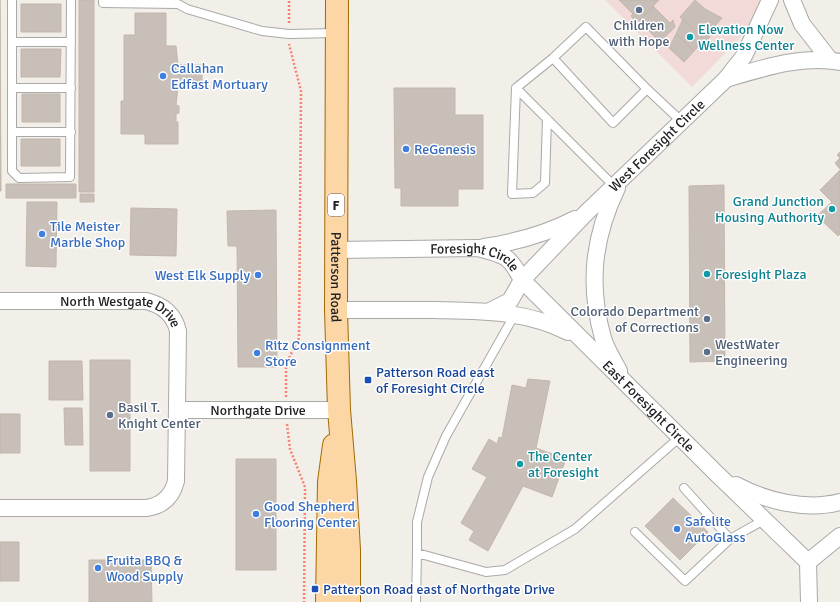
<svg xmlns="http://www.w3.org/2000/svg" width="840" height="602" font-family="Signika,sans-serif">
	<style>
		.commercial { fill: #f2dad9 }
		.building { fill: #c7bfb8; stroke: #c4b6ab }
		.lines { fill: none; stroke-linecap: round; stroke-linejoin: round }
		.service-casing { stroke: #a9a9a9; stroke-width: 10 }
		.minor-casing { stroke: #a9a9a9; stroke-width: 18 }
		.primary-casing { stroke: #a06b00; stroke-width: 24 }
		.path { stroke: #fa8072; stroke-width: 2.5; stroke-dasharray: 2 2; stroke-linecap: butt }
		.service { stroke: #fff; stroke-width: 8 }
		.minor { stroke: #fff; stroke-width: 16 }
		.primary { stroke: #fcd6a4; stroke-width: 22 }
		.service-dot { fill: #5c6f8a; stroke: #fff; stroke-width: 1.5 }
		.culture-dot { fill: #0f9aa8; stroke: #fff; stroke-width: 1.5 }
		.shop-dot { fill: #3f7fe0; stroke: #fff; stroke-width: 1.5 }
		.transit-dot { fill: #1a4fb4; stroke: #fff; stroke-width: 1.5 }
		.labels { text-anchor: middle; stroke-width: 3; stroke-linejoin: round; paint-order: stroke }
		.shield { fill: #fff; stroke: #646464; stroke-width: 1 }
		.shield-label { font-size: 13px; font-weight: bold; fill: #222 }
		.service-label { font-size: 14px; fill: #4e5e75; stroke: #fff; text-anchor: start }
		.culture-label { font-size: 14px; fill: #0d838f; stroke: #fff; text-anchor: start }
		.shop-label { font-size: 14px; fill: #366cbe; stroke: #fff; text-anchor: start }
		.street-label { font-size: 14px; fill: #222; stroke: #fff }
		.transit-label { font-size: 14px; fill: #164399; stroke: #fff; text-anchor: start }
	</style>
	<rect width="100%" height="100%" fill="#f2efe9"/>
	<path class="commercial" d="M605 0H761L751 21 739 39 692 87Z"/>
	<path class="building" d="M0 0 1 191H0Z
		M79 0H94V192H79Z
		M619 0H659L639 21 636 18 634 20 631 16 633 14Z
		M695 0 705 9 722 18 708 34 710 37 706 41 680 17Z
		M21 4H61V32H21Z
		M653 6 670 23 673 20 675 27 660 42 639 21Z
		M135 13H166V46H176L178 65H202V87H178L176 105 179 106V113L176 114V122H178V144H145V134H121V101H124V35H135Z
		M683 19 704 40 694 51 676 34Z
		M676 34 694 51 684 62 669 48Z
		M21 49H61L60 77H21Z
		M394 88H455V115H483V189H458V206H401V188H395Z
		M22 94H60V122H22Z
		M21 139H60V166H21Z
		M840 152V169L835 163 840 158 837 155Z
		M840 170V234L838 236 817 216 832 202 820 190Z
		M6 184H76V198H6Z
		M724 185 725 361 690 362 689 186Z
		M80 194H94V202H80Z
		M27 202H57L56 267 26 266Z
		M131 208 177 209 176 256 130 255Z
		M276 210 277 367H238L237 246H228L227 211Z
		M90 360H130V471H90Z
		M49 361H82L83 400H49Z
		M528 379 550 381 536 448 566 459 552 497 523 486 488 551 469 540 474 531 461 523 487 477 472 469 489 439 497 444 499 437 502 438 512 385 526 388Z
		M64 408H82L83 445H65Z
		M0 414H20V453H0Z
		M236 459H276V570H236Z
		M673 498 708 532 680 560 645 526Z
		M0 542H19V581H0Z
		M89 560H151L152 602H89Z"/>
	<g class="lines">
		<g class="service-casing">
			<path id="service" d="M12 0V171L19 178 70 177 71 0
				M103 0V3L178 4 187 9 262 31 289 34 336 33
				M12 42H71
				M12 88H71
				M516 88 553 58 586 27 647 89 613 123 553 58
				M647 89 681 121
				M547 119 545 183 533 193 512 194 516 88 614 186
				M12 132H71
				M515 314 446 436 428 477 417 522V553L486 572 505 570 575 529 680 437
				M684 488 730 539
				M635 532 685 581 730 539 764 520
				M416 602 417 553"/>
		</g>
		<g class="minor-casing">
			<g id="minor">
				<path d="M792 0 802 24 830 60"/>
				<path d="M726 79C763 68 801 55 840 62"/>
				<path d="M617 188C593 238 588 285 603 338 606 349 614 361 619 371"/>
				<path d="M484 247C517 242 546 234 575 219"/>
				<path id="s1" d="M336 250 478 248C505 255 509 255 522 280L717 474 808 562 809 602"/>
				<path id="s2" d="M0 301H146C163 305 174 314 178 331L176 481C172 497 162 506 146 508H0"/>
				<path d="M336 310C368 310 401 310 434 310 480 311 525 310 568 332"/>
				<path id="s3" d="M490 311 510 301 522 280 587 212 726 79 744 56 770 0"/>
				<path id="s4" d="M177 410H339"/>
				<path d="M736 485C766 501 806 511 840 502"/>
				<path d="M808 562 840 536"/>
			</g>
		</g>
		<g class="primary-casing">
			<g id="primary">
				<path id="s5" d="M337 0 336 310 339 410 345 481 349 550V602"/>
				<path d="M327 602 329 482 334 445"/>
			</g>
		</g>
		<path class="path" d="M289 23V0
			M286 397V364L299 338 301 91 289 44
			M287 424 290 449 305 487 304 602"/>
		<use href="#service" class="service"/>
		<use href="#minor" class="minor"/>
		<use href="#primary" class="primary"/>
	</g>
	<g class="service-dot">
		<circle cx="639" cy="10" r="4"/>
		<circle cx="707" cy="319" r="4"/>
		<circle cx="707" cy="352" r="4"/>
		<circle cx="110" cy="415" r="4"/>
	</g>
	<g class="culture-dot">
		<circle cx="690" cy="37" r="4"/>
		<circle cx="832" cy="209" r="4"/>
		<circle cx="707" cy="274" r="4"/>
		<circle cx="520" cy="464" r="4"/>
	</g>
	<g class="shop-dot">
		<circle cx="163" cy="76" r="4"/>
		<circle cx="406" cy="149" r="4"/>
		<circle cx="42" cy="234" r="4"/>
		<circle cx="258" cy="275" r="4"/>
		<circle cx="257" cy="353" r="4"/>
		<circle cx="256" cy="514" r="4"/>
		<circle cx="677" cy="529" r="4"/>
		<circle cx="98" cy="568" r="4"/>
	</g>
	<g class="transit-dot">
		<rect x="364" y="376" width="8" height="8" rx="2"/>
		<rect x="311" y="585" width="8" height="8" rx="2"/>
	</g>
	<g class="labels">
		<rect class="shield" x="328" y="194" width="16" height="22" rx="3"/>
		<g class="shield-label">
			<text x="336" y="210">F</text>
		</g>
		<g class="service-label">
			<text x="639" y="30" text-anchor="middle">Children<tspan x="639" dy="16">with Hope</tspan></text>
			<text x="699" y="316" text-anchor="end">Colorado Department<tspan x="699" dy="16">of Corrections</tspan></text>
			<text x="715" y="349">WestWater<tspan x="715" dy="16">Engineering</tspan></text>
			<text x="118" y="412">Basil T.<tspan x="118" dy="16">Knight Center</tspan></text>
		</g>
		<g class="culture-label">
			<text x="698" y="34">Elevation Now<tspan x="698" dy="16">Wellness Center</tspan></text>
			<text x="824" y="206" text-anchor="end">Grand Junction<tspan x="824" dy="16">Housing Authority</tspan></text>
			<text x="715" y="279">Foresight Plaza</text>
			<text x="528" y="461">The Center<tspan x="528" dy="16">at Foresight</tspan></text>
		</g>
		<g class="shop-label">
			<text x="171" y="73">Callahan<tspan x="171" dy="16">Edfast Mortuary</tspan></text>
			<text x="414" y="154">ReGenesis</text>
			<text x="50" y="231">Tile Meister<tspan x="50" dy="16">Marble Shop</tspan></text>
			<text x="250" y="280" text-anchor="end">West Elk Supply</text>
			<text x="265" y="350">Ritz Consignment<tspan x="265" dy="16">Store</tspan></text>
			<text x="264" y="511">Good Shepherd<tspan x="264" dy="16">Flooring Center</tspan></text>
			<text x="685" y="526">Safelite<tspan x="685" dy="16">AutoGlass</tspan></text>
			<text x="106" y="565">Fruita BBQ &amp;<tspan x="106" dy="16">Wood Supply</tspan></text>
		</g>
		<g class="street-label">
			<text dy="5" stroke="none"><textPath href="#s3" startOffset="237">West Foresight Circle</textPath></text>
			<text dy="5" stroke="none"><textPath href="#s1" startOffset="141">Foresight Circle</textPath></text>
			<text dy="5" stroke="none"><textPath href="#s5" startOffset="277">Patterson Road</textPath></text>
			<text dy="5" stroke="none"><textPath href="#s2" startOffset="124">North Westgate Drive</textPath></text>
			<text dy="5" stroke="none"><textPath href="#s1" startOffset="378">East Foresight Circle</textPath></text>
			<text dy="5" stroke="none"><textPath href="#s4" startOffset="81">Northgate Drive</textPath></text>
		</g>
		<g class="transit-label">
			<text x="376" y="377">Patterson Road east<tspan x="376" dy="16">of Foresight Circle</tspan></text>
			<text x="323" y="594">Patterson Road east of Northgate Drive</text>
		</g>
	</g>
</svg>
